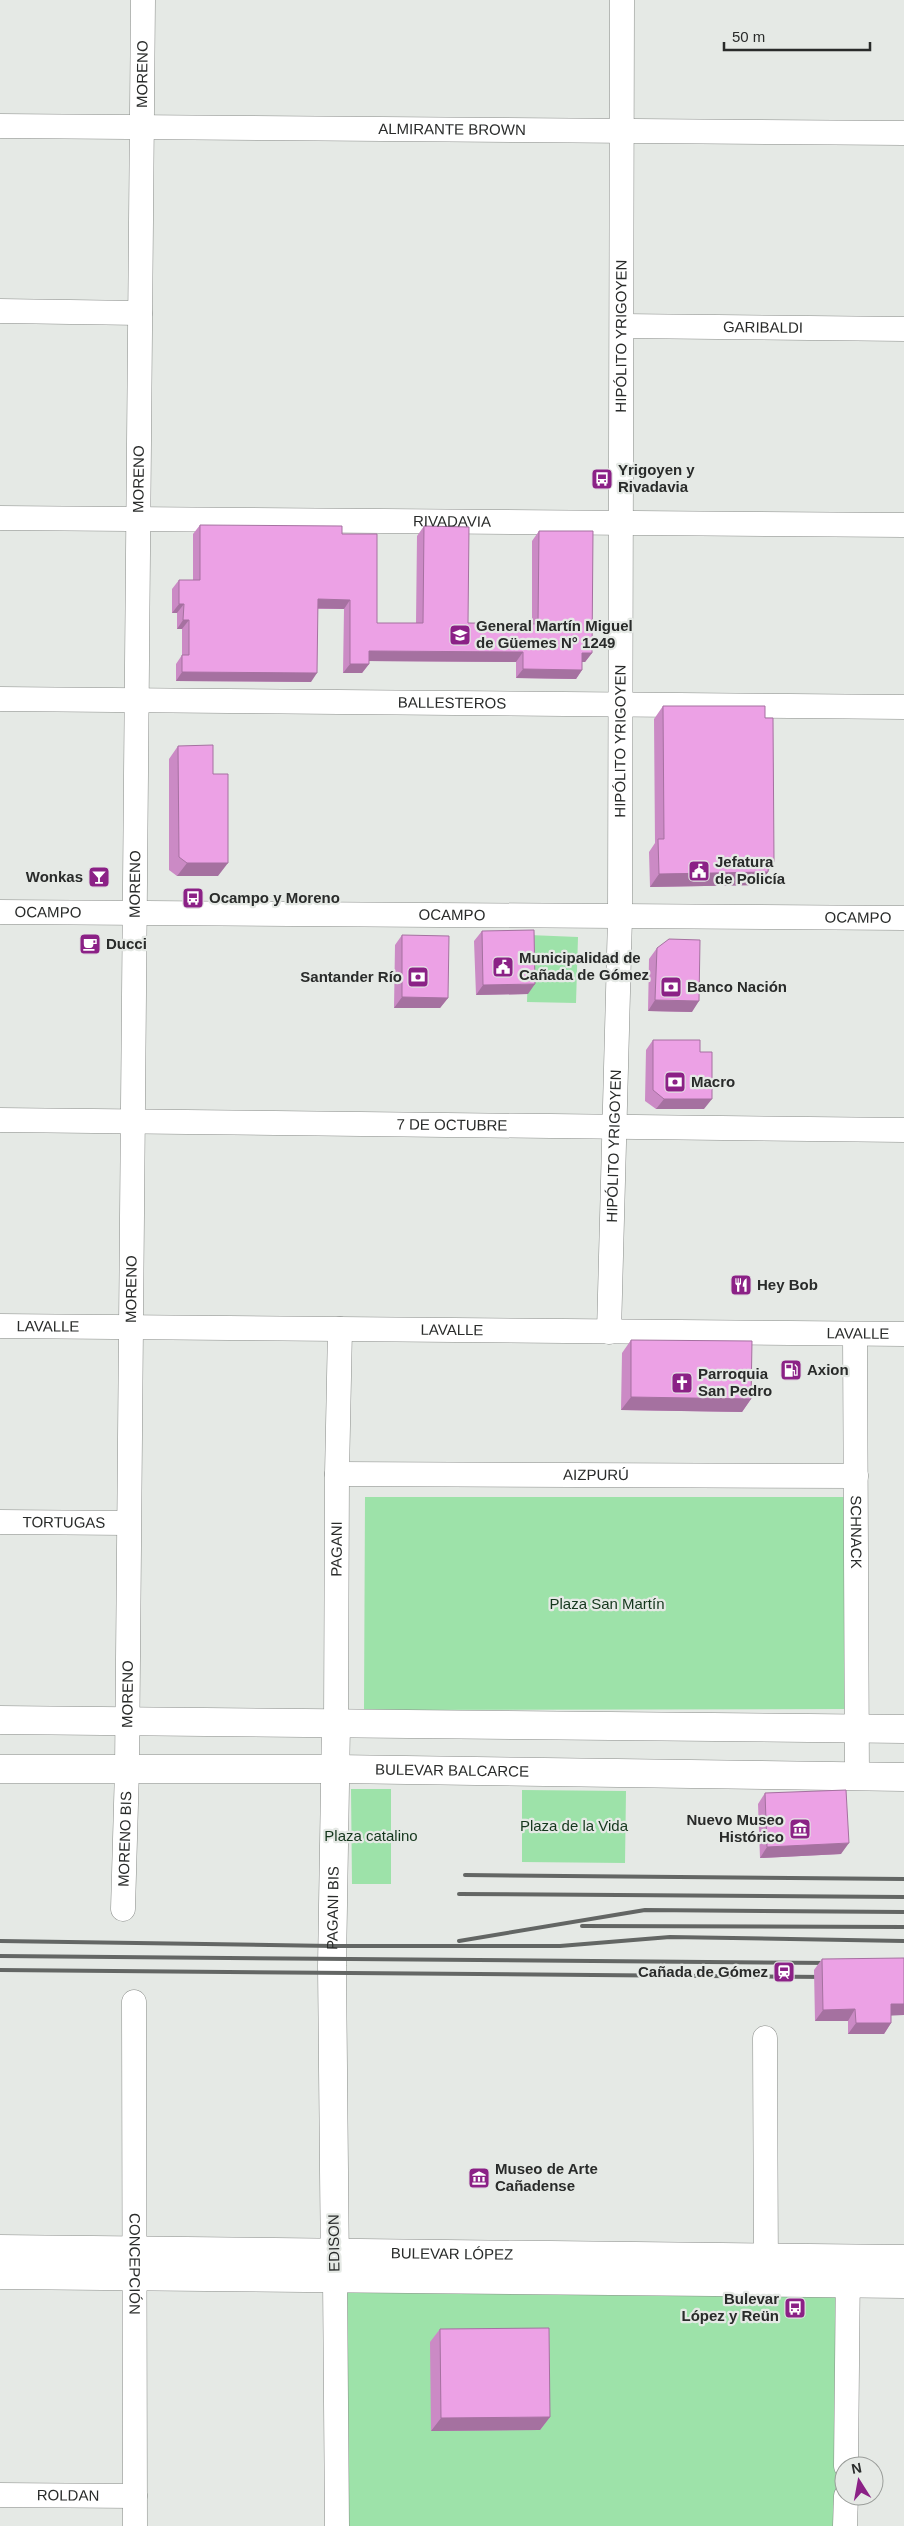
<svg xmlns="http://www.w3.org/2000/svg" width="904" height="2526" font-family="Arial,sans-serif">
	<style>
		.green { fill: #9de2a9 }
		.lines { fill: none; stroke-linecap: round; stroke-linejoin: round }
		.minor-casing { stroke: #898c89; stroke-width: 25 }
		.major-casing { stroke: #898c89; stroke-width: 29 }
		.minor { stroke: #fff; stroke-width: 24 }
		.major { stroke: #fff; stroke-width: 28 }
		.rail { stroke: #636664; stroke-width: 4 }
		.wall { fill: #cb8ac5 }
		.shaded-wall { fill: #a571a0 }
		.building { fill: #eca1e5; stroke: #a571a0 }
		.labels { text-anchor: middle; stroke-width: 4.5; stroke-linejoin: round; paint-order: stroke }
		.street-label { font-size: 15px; fill: #292b2a; stroke: #e5e9e5 }
		.poi-label { font-size: 15px; font-weight: bold; fill: #292b2a; stroke: #e5e9e5; text-anchor: start }
		.park-label { font-size: 15px; fill: #14361c; stroke: #e5e9e5 }
	</style>
	<rect width="100%" height="100%" fill="#e5e9e5"/>
	<path class="green" d="M529 935 578 937 576 1003 527 1002Z
		M365 1497H849V1709L364 1710Z
		M351 1789H391V1884H352Z
		M522 1790 626 1791 625 1863 522 1862Z
		M335 2279 848 2283 844 2466 845 2526H337Z"/>
	<g class="lines">
		<g class="minor-casing">
			<g id="minor">
				<path id="s1" d="M0 126 904 133"/>
				<path d="M0 311 140 313"/>
				<path id="s2" d="M622 326 904 329"/>
				<path id="s3" d="M0 518 904 525"/>
				<path id="s4" d="M0 699 904 707"/>
				<path id="s5" d="M0 912 904 918"/>
				<path id="s6" d="M0 1120 904 1130"/>
				<path id="s7" d="M0 1326 904 1334"/>
				<path id="s8" d="M609 1332 620 917 622 0"/>
				<path id="s9" d="M855 1334 857 1776"/>
				<path id="s10" d="M337 1474 856 1476"/>
				<path id="s11" d="M0 1522 128 1523"/>
				<path id="s12" d="M336 1724 337 1474 340 1329"/>
				<path id="s13" d="M123 1909 127 1769 143 0"/>
				<path id="s14" d="M134 2002 135 2526"/>
				<path d="M765 2038 766 2276"/>
				<path d="M335 2279 337 2526"/>
				<path d="M846 2466 848 2265"/>
				<path id="s15" d="M0 2495 135 2496"/>
				<path d="M845 2526 846 2496"/>
			</g>
		</g>
		<g class="major-casing">
			<g id="major">
				<path d="M0 1720 904 1729"/>
				<path id="s16" d="M0 1769H336L904 1777"/>
				<path id="s17" d="M0 2249 904 2259"/>
				<path id="s18" d="M335 2272 332 1966 336 1724"/>
				<path d="M0 2275 904 2284"/>
			</g>
		</g>
		<use href="#minor" class="minor"/>
		<use href="#major" class="major"/>
		<path class="rail" d="M465 1875 904 1879
			M459 1894 904 1897
			M582 1926 904 1927
			M0 1941 332 1946H560L670 1937 904 1941
			M459 1941 645 1910 904 1912
			M0 1956 832 1963
			M0 1970 827 1977"/>
	</g>
	<path class="wall" d="M200 525 342 534 377 623H416L417 536 424 526 468 623 532 624V541L539 531 592 653 585 662H582V670L576 679 516 678V662L369 661V664L362 673H343L344 609H318L311 682 176 681V664L182 655V629H177V613H172V589L179 580H193V534Z
		M663 706 768 870V872L759 885 650 887 649 852 655 843 654 719Z
		M178 746 213 774 218 876H177L169 870V759Z
		M482 931 528 994 476 995 474 941Z
		M402 935 448 998 440 1008H394L395 945Z
		M657 948 692 1012 648 1011 649 959Z
		M653 1040 700 1052 704 1109H656L645 1101 646 1050Z
		M631 1340 751 1399 742 1412 621 1410 622 1353Z
		M765 1793 841 1854 760 1858 758 1804Z
		M822 1959 891 2016V2023L884 2034H848V2021H815L814 1970Z
		M440 2329 550 2417 540 2430 431 2431 430 2342Z"/>
	<path class="shaded-wall" d="M318 599 350 600 344 609 311 608Z
		M179 604H184L177 613H172Z
		M183 620H189L182 629H177Z
		M369 651 523 652 516 662 362 661Z
		M582 653H592L585 662H576Z
		M350 664H369L362 673H343Z
		M523 669 582 670 576 679 516 678Z
		M182 672 317 673 311 682 176 681Z
		M768 862H774L767 873 768 872 759 885 650 887 659 874Z
		M187 863H228L218 876H177Z
		M535 984 528 994 476 995 483 985Z
		M402 997 448 998 440 1008H394Z
		M655 1000 699 1001 692 1012 648 1011Z
		M664 1099H712L704 1109H656Z
		M631 1397 751 1399 742 1412 621 1410Z
		M849 1843 841 1854 760 1858 767 1847Z
		M891 2004H904V2015L883 2016Z
		M855 2009 848 2021H815L823 2010Z
		M856 2023H891L884 2034H848Z
		M550 2417 540 2430 431 2431 441 2418Z"/>
	<path class="building" d="M200 525 342 526V534H377V623H423L424 526 469 527 468 623 538 624 539 531H593L592 653H582V670L523 669V652L369 651V664H350V600L318 599 317 673 182 672V655H189V620H183L184 604H179V580H200Z
		M663 706H765V718H773L774 862H768V872L659 874 658 839H664Z
		M213 745V774H228V863H187L179 857 178 746Z
		M534 930 535 984 483 985 482 931Z
		M402 935 449 936 448 998 402 997Z
		M669 939 700 940 699 1001 655 1000 657 948Z
		M653 1040H700V1052H712V1099H664L653 1090Z
		M631 1340 752 1341 751 1399 631 1397Z
		M846 1790 849 1843 767 1847 765 1793Z
		M904 1958V2004H891V2023H856L855 2009 823 2010 822 1959Z
		M549 2328 550 2417 441 2418 440 2329Z"/>
	<defs>
		<g id="bus-square" transform="scale(1.125)"><rect x="-9" y="-9" width="18" height="18" rx="4" fill="#8b2186" stroke="#e5e9e5"/><path d="M-5-6H5V4H4V6H2V4H-2V6H-4V4H-5ZM-3.5-4V0h7V-4ZM-3.5 1.2v1.5H-2V1.2ZM2 1.2v1.5H3.5V1.2Z" fill="#fff"/></g>
		<g id="school-square" transform="scale(1.125)"><rect x="-9" y="-9" width="18" height="18" rx="4" fill="#8b2186" stroke="#e5e9e5"/><path d="M0-5L7-2L0 1L-7-2ZM-4 1L0 2.5L4 1V4Q0 6-4 4Z" fill="#fff"/></g>
		<g id="civic-square" transform="scale(1.125)"><rect x="-9" y="-9" width="18" height="18" rx="4" fill="#8b2186" stroke="#e5e9e5"/><path d="M-.6-6.5H3V-4.5H.6V-3L4-1V1h2V6H-6V1h2V-1L-.6-3ZM-1.2 2.5V6h2.4V2.5Z" fill="#fff"/></g>
		<g id="bar-square" transform="scale(1.125)"><rect x="-9" y="-9" width="18" height="18" rx="4" fill="#8b2186" stroke="#e5e9e5"/><path d="M-6-5H6L.8 .8V4.5H3.5V6h-7V4.5H-.8V.8Z" fill="#fff"/></g>
		<g id="cafe-square" transform="scale(1.125)"><rect x="-9" y="-9" width="18" height="18" rx="4" fill="#8b2186" stroke="#e5e9e5"/><path d="M-5.5-4.5H6V0H3Q3 3.5 0 3.5H-2.5Q-5.5 3.5-5.5 0ZM3-3.2v2h1.7v-2ZM-6 4.5H4V6H-6Z" fill="#fff"/></g>
		<g id="bank-square" transform="scale(1.125)"><rect x="-9" y="-9" width="18" height="18" rx="4" fill="#8b2186" stroke="#e5e9e5"/><path d="M-6-4H6V4H-6ZM0-2.3a2.3 2.3 0 1 0 0 4.6a2.3 2.3 0 1 0 0-4.6Z" fill="#fff"/></g>
		<g id="restaurant-square" transform="scale(1.125)"><rect x="-9" y="-9" width="18" height="18" rx="4" fill="#8b2186" stroke="#e5e9e5"/><path d="M-5-6h1v4h1v-4h1v4h1v-4h1v5L-1.5 .5V6h-2V.5L-5-1ZM5-6V6H3V1.5H1.5Q1.5-4 5-6Z" fill="#fff"/></g>
		<g id="fuel-square" transform="scale(1.125)"><rect x="-9" y="-9" width="18" height="18" rx="4" fill="#8b2186" stroke="#e5e9e5"/><path d="M-5.5-6h7V0h2V4h1.3V-2.5L3-4.5l.8-.8L6-3V5H2.5V1h-1V6h-7ZM-4.2-4.7v3.2H.2V-4.7Z" fill="#fff"/></g>
		<g id="church-square" transform="scale(1.125)"><rect x="-9" y="-9" width="18" height="18" rx="4" fill="#8b2186" stroke="#e5e9e5"/><path d="M-1.2-6h2.4v3.5h3.3v2.4h-3.3V6h-2.4V-.1h-3.3v-2.4h3.3Z" fill="#fff"/></g>
		<g id="museum-square" transform="scale(1.125)"><rect x="-9" y="-9" width="18" height="18" rx="4" fill="#8b2186" stroke="#e5e9e5"/><path d="M0-6L6-3V-2H-6V-3ZM-5-1h2V3h-2ZM-1-1h2V3h-2ZM3-1h2V3H3ZM-6 4H6V6H-6Z" fill="#fff"/></g>
		<g id="station-square" transform="scale(1.125)"><rect x="-9" y="-9" width="18" height="18" rx="4" fill="#8b2186" stroke="#e5e9e5"/><path d="M-3-6H3Q5-6 5-4V2Q5 4 3 4L4.5 6H3L1.5 4h-3L-3 6H-4.5L-3 4Q-5 4-5 2V-4Q-5-6-3-6ZM-3.5-4v3h7v-3ZM-3.5 1v1.5H-2V1ZM2 1v1.5H3.5V1Z" fill="#fff"/></g>
	</defs>
	<g fill-rule="evenodd">
		<use href="#bus-square" x="602" y="479"/>
		<use href="#school-square" x="460" y="635"/>
		<use href="#civic-square" x="699" y="871"/>
		<use href="#bar-square" x="99" y="877"/>
		<use href="#bus-square" x="193" y="898"/>
		<use href="#cafe-square" x="90" y="944"/>
		<use href="#civic-square" x="503" y="967"/>
		<use href="#bank-square" x="418" y="977"/>
		<use href="#bank-square" x="671" y="987"/>
		<use href="#bank-square" x="675" y="1082"/>
		<use href="#restaurant-square" x="741" y="1285"/>
		<use href="#fuel-square" x="791" y="1370"/>
		<use href="#church-square" x="682" y="1383"/>
		<use href="#museum-square" x="800" y="1829"/>
		<use href="#station-square" x="784" y="1972"/>
		<use href="#museum-square" x="479" y="2178"/>
		<use href="#bus-square" x="795" y="2308"/>
	</g>
	<g class="labels">
		<g class="street-label">
			<text dy="5" stroke="none"><textPath href="#s13" startOffset="1835">MORENO</textPath></text>
			<text dy="5" stroke="none"><textPath href="#s1" startOffset="452">ALMIRANTE BROWN</textPath></text>
			<text dy="5" stroke="none"><textPath href="#s2" startOffset="141">GARIBALDI</textPath></text>
			<text dy="5" stroke="none"><textPath href="#s8" startOffset="996">HIPÓLITO YRIGOYEN</textPath></text>
			<text dy="5" stroke="none"><textPath href="#s13" startOffset="1430">MORENO</textPath></text>
			<text dy="5" stroke="none"><textPath href="#s3" startOffset="452">RIVADAVIA</textPath></text>
			<text dy="5" stroke="none"><textPath href="#s4" startOffset="452">BALLESTEROS</textPath></text>
			<text dy="5" stroke="none"><textPath href="#s8" startOffset="591">HIPÓLITO YRIGOYEN</textPath></text>
			<text dy="5" stroke="none"><textPath href="#s13" startOffset="1025">MORENO</textPath></text>
			<text dy="5" stroke="none"><textPath href="#s5" startOffset="48">OCAMPO</textPath></text>
			<text dy="5" stroke="none"><textPath href="#s5" startOffset="452">OCAMPO</textPath></text>
			<text dy="5" stroke="none"><textPath href="#s5" startOffset="858">OCAMPO</textPath></text>
			<text dy="5" stroke="none"><textPath href="#s6" startOffset="452">7 DE OCTUBRE</textPath></text>
			<text dy="5" stroke="none"><textPath href="#s8" startOffset="186">HIPÓLITO YRIGOYEN</textPath></text>
			<text dy="5" stroke="none"><textPath href="#s13" startOffset="620">MORENO</textPath></text>
			<text dy="5" stroke="none"><textPath href="#s7" startOffset="48">LAVALLE</textPath></text>
			<text dy="5" stroke="none"><textPath href="#s7" startOffset="452">LAVALLE</textPath></text>
			<text dy="5" stroke="none"><textPath href="#s7" startOffset="858">LAVALLE</textPath></text>
			<text dy="5" stroke="none"><textPath href="#s10" startOffset="259">AIZPURÚ</textPath></text>
			<text dy="5" stroke="none"><textPath href="#s11" startOffset="64">TORTUGAS</textPath></text>
			<text dy="5" stroke="none"><textPath href="#s9" startOffset="198">SCHNACK</textPath></text>
			<text dy="5" stroke="none"><textPath href="#s12" startOffset="175">PAGANI</textPath></text>
			<text dy="5" stroke="none"><textPath href="#s13" startOffset="215">MORENO</textPath></text>
			<text dy="5" stroke="none"><textPath href="#s16" startOffset="452">BULEVAR BALCARCE</textPath></text>
			<text dy="5" stroke="none"><textPath href="#s13" startOffset="70">MORENO BIS</textPath></text>
			<text dy="5" stroke="none"><textPath href="#s18" startOffset="364">PAGANI BIS</textPath></text>
			<text transform="translate(334 2243) rotate(-91)" y="5">EDISON</text>
			<text dy="5" stroke="none"><textPath href="#s17" startOffset="452">BULEVAR LÓPEZ</textPath></text>
			<text dy="5" stroke="none"><textPath href="#s14" startOffset="262">CONCEPCIÓN</textPath></text>
			<text dy="5" stroke="none"><textPath href="#s15" startOffset="68">ROLDAN</textPath></text>
		</g>
		<g class="poi-label">
			<text x="618" y="475">Yrigoyen y<tspan x="618" dy="17">Rivadavia</tspan></text>
			<text x="476" y="631">General Martín Miguel<tspan x="476" dy="17">de Güemes N° 1249</tspan></text>
			<text x="715" y="867">Jefatura<tspan x="715" dy="17">de Policía</tspan></text>
			<text x="83" y="882" text-anchor="end">Wonkas</text>
			<text x="209" y="903">Ocampo y Moreno</text>
			<text x="106" y="949">Ducci</text>
			<text x="519" y="963">Municipalidad de<tspan x="519" dy="17">Cañada de Gómez</tspan></text>
			<text x="402" y="982" text-anchor="end">Santander Río</text>
			<text x="687" y="992">Banco Nación</text>
			<text x="691" y="1087">Macro</text>
			<text x="757" y="1290">Hey Bob</text>
			<text x="807" y="1375">Axion</text>
			<text x="698" y="1379">Parroquia<tspan x="698" dy="17">San Pedro</tspan></text>
			<text x="784" y="1825" text-anchor="end">Nuevo Museo<tspan x="784" dy="17">Histórico</tspan></text>
			<text x="768" y="1977" text-anchor="end">Cañada de Gómez</text>
			<text x="495" y="2174">Museo de Arte<tspan x="495" dy="17">Cañadense</tspan></text>
			<text x="779" y="2304" text-anchor="end">Bulevar<tspan x="779" dy="17">López y Reün</tspan></text>
		</g>
		<g class="park-label">
			<text x="607" y="1609">Plaza San Martín</text>
			<text x="574" y="1831">Plaza de la Vida</text>
			<text x="371" y="1841">Plaza catalino</text>
		</g>
	</g>
	<g transform="translate(859 2481) rotate(349)"><circle r="24" fill="#e5e9e5" stroke="#9a9d9a"/>
	<path d="M0-4L9 19L0 12L-9 19Z" fill="#8b2186"/>
	<text y="-8" font-size="14" font-weight="bold" text-anchor="middle" fill="#292b2a">N</text>
	</g>
	<path d="M724 42v8h146v-8" fill="none" stroke="#292b2a" stroke-width="2.5"/>
	<text x="732" y="42" font-size="15" fill="#292b2a" stroke="#e5e9e5" stroke-width="4" paint-order="stroke">50 m</text>
</svg>
